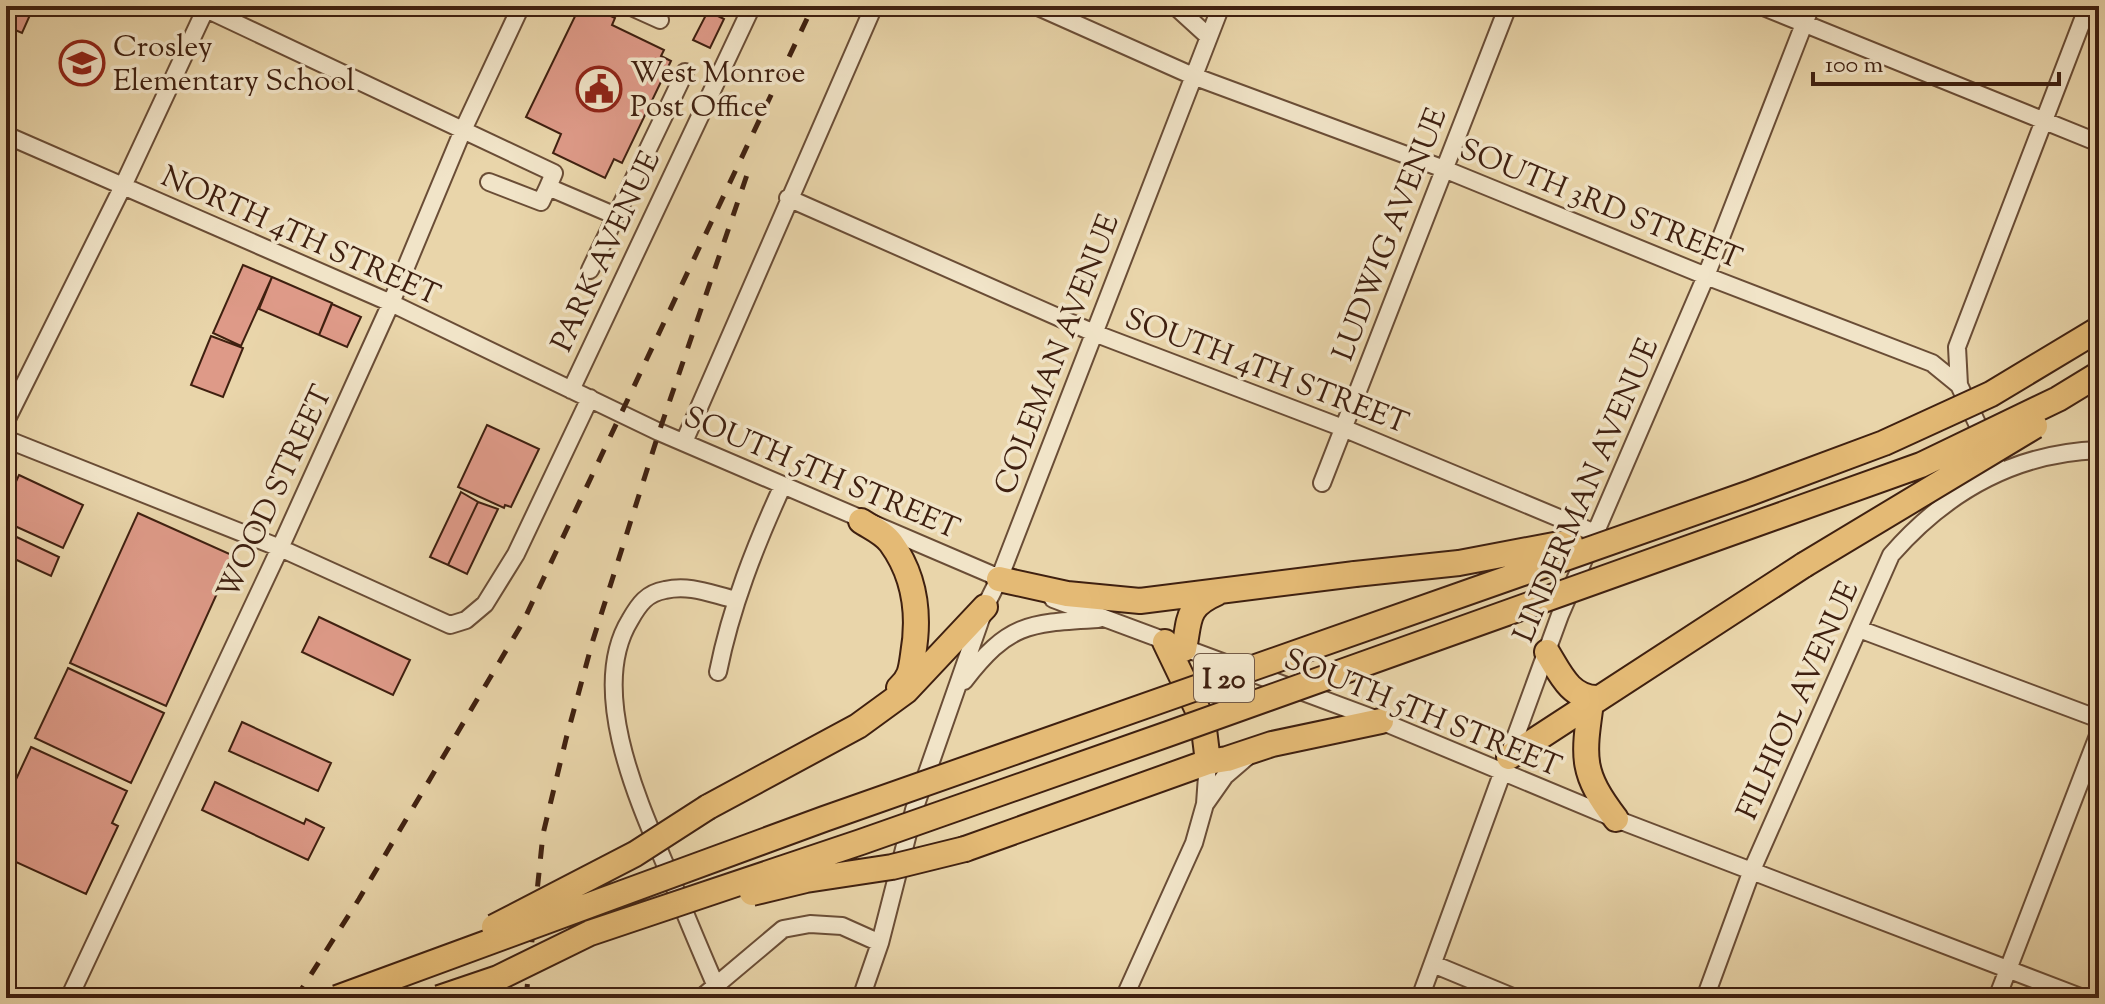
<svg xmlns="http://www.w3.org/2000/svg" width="2105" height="1004" font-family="'Sorts Mill Goudy',serif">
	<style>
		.building { fill: #de9a88; stroke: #3f2010; stroke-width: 2 }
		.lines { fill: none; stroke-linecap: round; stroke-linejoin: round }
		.minor-casing { stroke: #6a4d36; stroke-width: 20 }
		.highway-casing { stroke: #3f2010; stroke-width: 28 }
		.minor { stroke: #f1e4c8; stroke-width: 16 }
		.highway { stroke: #e4ba75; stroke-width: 24 }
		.rail { stroke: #3f2010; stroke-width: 5; stroke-dasharray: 14 14; stroke-linecap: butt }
		.highway-bridge-casing { stroke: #3f2010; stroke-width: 28; stroke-linecap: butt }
		.highway-bridge { stroke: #e4ba75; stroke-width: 24 }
		.labels { text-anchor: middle; stroke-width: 7; stroke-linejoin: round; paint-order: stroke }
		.shield { fill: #f1e4c8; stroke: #745b47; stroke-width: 2 }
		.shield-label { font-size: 28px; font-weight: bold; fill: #3f2010 }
		.poi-label { font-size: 30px; fill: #3f2010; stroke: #f1e4c8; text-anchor: start }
		.street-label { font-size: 30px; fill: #3f2010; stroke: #f1e4c8 }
	</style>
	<rect width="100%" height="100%" fill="#e9d5aa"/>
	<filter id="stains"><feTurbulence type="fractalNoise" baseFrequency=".0025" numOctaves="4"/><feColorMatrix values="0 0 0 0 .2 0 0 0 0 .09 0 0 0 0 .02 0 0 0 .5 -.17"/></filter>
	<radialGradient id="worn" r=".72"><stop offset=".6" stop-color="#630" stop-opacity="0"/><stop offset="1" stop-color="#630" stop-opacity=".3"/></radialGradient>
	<path class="building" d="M6 6H34L22 33 6 26Z
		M580 6H590L615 18 612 25 664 50 661 56 671 61 622 163 614 159 605 178 553 153 561 134 526 117Z
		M708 11 724 19 710 48 693 40Z
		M243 265 272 277 241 346 213 333Z
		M272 277 332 303 319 335 259 309Z
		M332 304 361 317 347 347 319 335Z
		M211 336 243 348 223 397 191 385Z
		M487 425 539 449 511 507 505 505 504 508 458 487Z
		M19 475 83 505 63 548 6 522V503Z
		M461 492 478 502 448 565 430 557Z
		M478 502 498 509 467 574 448 565Z
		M138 513 234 556 166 706 70 663Z
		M6 532 59 557 51 576 6 555Z
		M319 617 410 660 393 695 302 652Z
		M68 668 164 713 131 783 35 738Z
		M242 722 331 763 318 791 229 751Z
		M31 747 127 791 112 823 118 826 86 894 14 861 6 878V801Z
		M215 782 304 824 306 819 324 828 308 860 202 810Z"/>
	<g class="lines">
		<g class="minor-casing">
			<path id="minor" d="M629 6 660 20
				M1036 6 1193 76 1444 169 1706 276 1932 363 1959 385 1999 470
				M1175 6 1209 37
				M1761 6 2099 143
				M206 9 554 173 548 187 616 216
				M6 135 391 303 659 432 1009 582
				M489 182 541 202 548 187
				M788 198 1094 333 1343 428 1595 533
				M590 270 685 72
				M1959 385 1957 347 2088 6
				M571 390 752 6
				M6 421 123 186 207 6
				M6 439 280 548 450 625 466 620 485 604 516 554 590 398
				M684 442 874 6
				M1322 483 1508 6
				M1053 599 1381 721 1616 819 2083 998
				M1859 629 2099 719
				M718 672C731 607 755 546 783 485
				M964 681C1009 623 1028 623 1098 619
				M1206 803 1225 776 1246 758
				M1433 964 1515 998
				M715 984C699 947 683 909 668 871 639 803 587 690 630 620 639 604 647 593 665 590 691 584 713 595 737 600
				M69 998 280 548 391 303 463 130 521 6
				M701 998 783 929 810 924 842 926 880 943
				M861 998 880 943 914 810 985 607 999 579 1221 6
				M1124 998 1194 843 1205 804 1208 762
				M1420 998 1560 615 1706 276 1811 6
				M1705 998 1752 870 1891 555C1946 492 2014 453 2099 450
				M1997 998 2099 733"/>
		</g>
		<g class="highway-casing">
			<path id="highway" d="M861 521C870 527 884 533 891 543 915 576 920 615 913 655 911 670 910 678 899 688
				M999 579 1067 594 1140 601 1355 574
				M1165 642 1203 721 1208 762
				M1184 649C1190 620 1185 607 1217 593
				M1547 652C1560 673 1570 698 1597 698
				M1591 703C1583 759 1581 773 1616 819
				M1509 757 1804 565
				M708 807 858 726 906 691 985 607
				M965 849 1208 762 1227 759 1272 744 1381 721"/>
		</g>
		<use href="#minor" class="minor"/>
		<use href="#highway" class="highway"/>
		<path class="rail" d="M296 998 359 899 523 622 813 6
			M526 998 543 834 566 739 593 640 659 432 749 169"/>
		<g class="highway-bridge-casing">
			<path id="highway-bridge" d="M1804 565 2035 426
				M1355 574 1459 563 1570 542
				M752 893 806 880 892 867 965 849
				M494 927 635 854 708 807
				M337 998 824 819 1750 493 1884 443 1991 394 2099 329
				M439 998 498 978 590 933 861 842 1168 734 1921 465 2058 399 2099 374"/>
		</g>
		<use href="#highway-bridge" class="highway-bridge"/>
	</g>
	<defs>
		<g id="school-ring" transform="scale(2.3)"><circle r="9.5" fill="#f1e4c8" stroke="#8f2418" stroke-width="1.5"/><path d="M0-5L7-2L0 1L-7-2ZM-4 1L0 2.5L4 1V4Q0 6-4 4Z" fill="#8f2418"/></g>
		<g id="civic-ring" transform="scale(2.3)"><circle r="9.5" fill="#f1e4c8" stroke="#8f2418" stroke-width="1.5"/><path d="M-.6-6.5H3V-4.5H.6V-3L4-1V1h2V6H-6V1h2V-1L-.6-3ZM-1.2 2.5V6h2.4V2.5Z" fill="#8f2418"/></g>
	</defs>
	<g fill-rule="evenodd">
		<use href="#school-ring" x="82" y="63"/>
		<use href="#civic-ring" x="599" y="89"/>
	</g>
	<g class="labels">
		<rect class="shield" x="1194" y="654" width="60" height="48" rx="6"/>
		<g class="shield-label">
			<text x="1224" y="688">I 20</text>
		</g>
		<g class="poi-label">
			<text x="113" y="56">Crosley<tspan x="113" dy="34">Elementary School</tspan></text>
			<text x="630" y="82">West Monroe<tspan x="630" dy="34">Post Office</tspan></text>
		</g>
		<g class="street-label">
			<text transform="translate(1601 203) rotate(22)" y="10">SOUTH 3RD STREET</text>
			<text transform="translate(1389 234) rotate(-69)" y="10">LUDWIG AVENUE</text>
			<text transform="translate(301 235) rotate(24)" y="10">NORTH 4TH STREET</text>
			<text transform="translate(605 251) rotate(-65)" y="10">PARK AVENUE</text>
			<text transform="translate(1056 354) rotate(-69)" y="10">COLEMAN AVENUE</text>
			<text transform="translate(1267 370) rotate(21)" y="10">SOUTH 4TH STREET</text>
			<text transform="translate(822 472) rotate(23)" y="10">SOUTH 5TH STREET</text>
			<text transform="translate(1585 490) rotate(-67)" y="10">LINDERMAN AVENUE</text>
			<text transform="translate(274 492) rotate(-65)" y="10">WOOD STREET</text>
			<text transform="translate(1797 700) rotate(-66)" y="10">FILHIOL AVENUE</text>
			<text transform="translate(1423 712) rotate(22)" y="10">SOUTH 5TH STREET</text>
		</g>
	</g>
	<rect width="2105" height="1004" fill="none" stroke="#e9d5aa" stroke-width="32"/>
	<rect x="8" y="8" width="2089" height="988" fill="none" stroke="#3f2010" stroke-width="4"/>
	<rect x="16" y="16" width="2073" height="972" fill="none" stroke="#3f2010" stroke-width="2"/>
	<path d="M1813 72v12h246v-12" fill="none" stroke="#3f2010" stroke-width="4"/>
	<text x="1825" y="72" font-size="24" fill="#3f2010" stroke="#f1e4c8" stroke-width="6" paint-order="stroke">100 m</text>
	<rect width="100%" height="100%" filter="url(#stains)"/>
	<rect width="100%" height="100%" fill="url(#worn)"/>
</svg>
